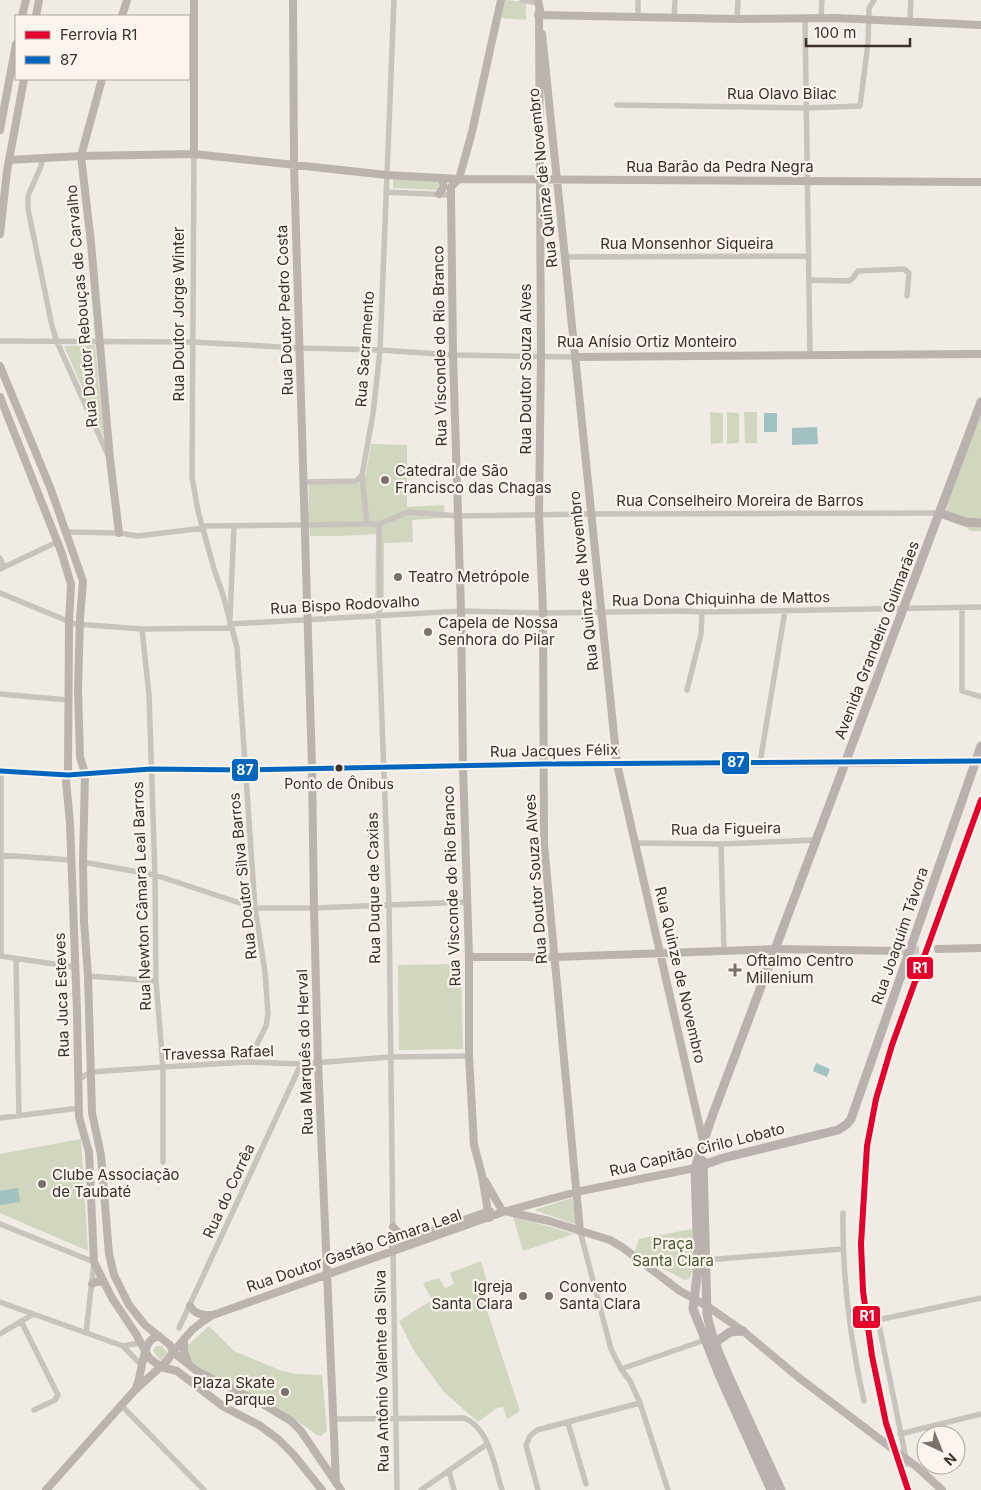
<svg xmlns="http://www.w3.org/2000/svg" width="981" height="1490" font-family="Inter,sans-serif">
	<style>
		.green { fill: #d1d6bf }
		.water { fill: #a1c2c1 }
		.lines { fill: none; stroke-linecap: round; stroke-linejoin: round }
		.secondary-tunnel { stroke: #ccc6c0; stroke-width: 8; stroke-dasharray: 8 4; stroke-linecap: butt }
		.street { stroke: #c9c3be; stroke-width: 5.5 }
		.secondary { stroke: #bab3ae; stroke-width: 8 }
		.primary { stroke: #b8b1ad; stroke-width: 9 }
		.secondary-bridge { stroke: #bab3ae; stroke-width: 8 }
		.bus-1-casing { stroke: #fbf5ee; stroke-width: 9 }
		.bus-1 { stroke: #0065bd; stroke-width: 5 }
		.rail-1-casing { stroke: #fbf5ee; stroke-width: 10 }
		.rail-1 { stroke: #e4002b; stroke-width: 6 }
		.poi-dot { fill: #7a716c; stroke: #fbf5ee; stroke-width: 2 }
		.bus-dot { fill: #3b302b; stroke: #fbf5ee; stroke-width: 2 }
		.labels { text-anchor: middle; stroke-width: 4.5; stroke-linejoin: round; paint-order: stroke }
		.bus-label { font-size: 14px; fill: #3b302b; stroke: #fbf5ee }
		.street-label { font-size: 15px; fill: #3b302b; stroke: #fbf5ee }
		.poi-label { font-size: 15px; fill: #3b302b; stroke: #fbf5ee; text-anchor: start }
		.park-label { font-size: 15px; fill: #4a5a2e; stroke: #fbf5ee }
		.line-badge { stroke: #fbf5ee; stroke-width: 2 }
		.badge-label { font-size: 14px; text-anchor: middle; font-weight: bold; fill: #fff }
	</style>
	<rect width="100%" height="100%" fill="#f0ebe5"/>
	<path class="green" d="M505 0 526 2V20L501 18Z
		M393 177 439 180V190L393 188Z
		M95 345 104 438 64 346Z
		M981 408V531H970L944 507Z
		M710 412 723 413V443L711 444Z
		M727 412 739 413V443L727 444Z
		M744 412H757V443H745Z
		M371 444 407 445V507L444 505 445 518 412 520 413 542 384 543V608H375L376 534 341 536H310L308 516 309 484 365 478Z
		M461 964 463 1049 399 1050 398 965Z
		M81 1139 88 1251 0 1213V1154Z
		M572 1198 577 1225 534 1210Z
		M513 1216 574 1234 523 1251Z
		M692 1229 693 1271 689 1279 685 1280 634 1254 639 1239Z
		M481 1261 487 1282 479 1286 520 1411 507 1419 503 1407 497 1408 478 1422 444 1392 414 1351 399 1321 432 1300 423 1283 439 1278 445 1288 454 1284 450 1273Z
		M209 1326 234 1351 282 1371 296 1374 322 1375 327 1431 321 1436 317 1435 280 1409 194 1365 186 1353 187 1346Z
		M156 1346H162L168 1353 166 1359 160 1360 153 1351Z"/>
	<path class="water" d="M764 413H777V432H764Z
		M817 427 818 444 792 445V428Z
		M816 1063 830 1069 827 1077 813 1071Z
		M18 1188 20 1202 0 1205V1191Z"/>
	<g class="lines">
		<path class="secondary-tunnel" d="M899 951 938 949"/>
		<path class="street" d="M522 0 538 3
			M638 18V0
			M674 18 675 0
			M821 18 822 0
			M737 19 738 0
			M805 19 810 356
			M910 21 911 0
			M617 105 806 108 860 106 868 43 869 8 874 0
			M194 154 192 477 198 511 214 569 223 595 237 647 255 908 265 972 268 1014 266 1026 248 1062
			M42 159 41 166 28 196V209L52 326 57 342 108 455
			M386 192 451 195
			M565 257 809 256
			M809 280 849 281 853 278 858 271 904 269 909 273 907 296
			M0 341 193 342 299 348 380 350 453 355 575 357
			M303 482 356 481 362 475
			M367 524 362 475 373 414 380 350 394 0
			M379 524 380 608 378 616 389 905 393 1244
			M203 526 379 524 408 512 458 516 591 514 940 513
			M66 532 119 533 138 536 204 528
			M0 558 4 567
			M0 569 57 542
			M0 593 75 624 142 629 231 628
			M962 608V691L981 697
			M230 617 234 526
			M230 624 461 611 543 613 684 611 702 612 981 607
			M142 629 149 695 155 875 156 981 163 1067V1162
			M687 690 701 634 702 612
			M0 694 68 700
			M760 763 785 611
			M635 843 721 844 817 840
			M721 844 724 951
			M0 855 71 860
			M83 862 155 875 255 908H314L466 902
			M0 956 74 967
			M1 956V771
			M16 960 19 1115
			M88 976 156 981
			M79 1079 91 1072 163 1067 248 1062 301 1064 390 1057 469 1056
			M0 1118 79 1108
			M843 1213C842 1277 850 1339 864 1401
			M0 1224 94 1262 86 1333
			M580 1231 611 1349 621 1369 630 1381 640 1403 668 1490
			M393 1252 397 1490
			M706 1260 842 1249
			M0 1302 123 1346 140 1343
			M21 1321 58 1395 55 1400 34 1410
			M179 1328 301 1064
			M0 1334 32 1315
			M123 1346 142 1366
			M621 1369 705 1340
			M122 1406 204 1490
			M334 1419 464 1418C490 1428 494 1466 502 1490
			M568 1423 586 1484
			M900 1434 981 1414
			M907 1464 878 1320 981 1298
			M449 1471 454 1490
			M421 1490 487 1444
			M538 1490 526 1445 530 1436 537 1430 640 1403"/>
		<path class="secondary" d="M293 0 294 165 312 768 314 908 318 1062 336 1483
			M538 0 541 15
			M539 11 541 355 539 514 543 613 544 844 580 1231
			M538 15 737 19 836 18 981 25
			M22 16 26 0
			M36 16 39 0
			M122 16 127 0
			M542 34 617 764 703 1141
			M102 79 81 156 91 243 110 459 119 533
			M0 130 16 44
			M194 154V0
			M9 160 81 156 194 154 387 175 459 179 981 182
			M459 179 451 187V195L453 355 461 611 463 766 469 957V1056L474 1145 482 1175 489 1218
			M459 179 472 132 501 0
			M439 194C444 188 445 185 441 178
			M0 234 7 171 24 79
			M575 357 981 354
			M0 366 50 487 83 581 80 618 78 690 80 757 85 773 83 862 84 922 88 976 92 1113 101 1155 109 1254 114 1275 129 1305 145 1325 170 1345 173 1352 168 1360 134 1391 46 1490
			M0 397 61 551 71 584 69 623 68 775 66 781 70 823 77 1012 79 1117 89 1152 94 1262 112 1298 136 1334 149 1358 161 1367 177 1371 224 1407 259 1425 278 1439 293 1454 322 1490
			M0 771 68 775 151 769 245 770 543 764 864 763
			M938 949 981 948
			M469 957H555L775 949 899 951
			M485 1181 503 1212
			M509 1212 549 1221 610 1240 622 1247 680 1291 707 1306 743 1331 798 1377 898 1453
			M393 1227 399 1233 408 1238
			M393 1252V1244L490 1211
			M92 1284 98 1281 104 1283
			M190 1306C195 1314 201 1315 211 1315
			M184 1339V1351L189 1365
			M136 1388C142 1375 142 1348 152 1339 154 1338 157 1337 159 1336
			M341 1490 301 1431 291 1421 263 1404 197 1371 173 1352 192 1330 202 1322 213 1315 503 1212 576 1192 695 1168"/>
		<path class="primary" d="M940 513 965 522 981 523
			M703 1161 707 1314C711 1336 721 1358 730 1379 747 1416 764 1453 781 1490
			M695 1168 723 1158 838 1130 847 1124 851 1119 981 746
			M711 1341 716 1342 730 1332 743 1331
			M771 1490 720 1377 693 1309 698 1267 695 1168 710 1122 981 402"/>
		<path class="secondary-bridge" d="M864 763 981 761
			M898 1453 917 1467 942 1490"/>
		<g class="bus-1-casing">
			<path id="bus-1" d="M0 771 68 775 151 769 245 770 543 764 981 761"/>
		</g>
		<use href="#bus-1" class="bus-1"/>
		<g class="rail-1-casing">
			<path id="rail-1" d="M908 1490 886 1423 872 1356 863 1291 861 1244 867 1146 876 1099 892 1045 981 800"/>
		</g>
		<use href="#rail-1" class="rail-1"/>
	</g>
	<g class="poi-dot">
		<circle cx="385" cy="480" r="5"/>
		<circle cx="398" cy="577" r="5"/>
		<circle cx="428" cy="632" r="5"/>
		<path d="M732.5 962.5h5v5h5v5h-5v5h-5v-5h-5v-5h5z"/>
		<circle cx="42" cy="1184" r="5"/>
		<circle cx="523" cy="1296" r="5"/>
		<circle cx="549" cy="1296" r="5"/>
		<circle cx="285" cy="1392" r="5"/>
	</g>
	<circle class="bus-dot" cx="339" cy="768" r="4.5"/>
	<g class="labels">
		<g class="bus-label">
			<text x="339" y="789">Ponto de Ônibus</text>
		</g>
		<g class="street-label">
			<text x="782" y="99">Rua Olavo Bilac</text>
			<text x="720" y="172">Rua Barão da Pedra Negra</text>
			<text transform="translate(543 178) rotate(-96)" y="5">Rua Quinze de Novembro</text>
			<text x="687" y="249">Rua Monsenhor Siqueira</text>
			<text transform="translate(82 306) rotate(-95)" y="5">Rua Doutor Rebouças de Carvalho</text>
			<text transform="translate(285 310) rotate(-92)" y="5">Rua Doutor Pedro Costa</text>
			<text transform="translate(179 314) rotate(-90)" y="5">Rua Doutor Jorge Winter</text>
			<text x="647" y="347">Rua Anísio Ortiz Monteiro</text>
			<text transform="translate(440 346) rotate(-91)" y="5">Rua Visconde do Rio Branco</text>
			<text transform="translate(365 349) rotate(-86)" y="5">Rua Sacramento</text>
			<text transform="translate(526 369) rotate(-90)" y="5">Rua Doutor Souza Alves</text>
			<text x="740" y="506">Rua Conselheiro Moreira de Barros</text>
			<text transform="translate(584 581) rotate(-96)" y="5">Rua Quinze de Novembro</text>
			<text transform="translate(721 599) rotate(-1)" y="5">Rua Dona Chiquinha de Mattos</text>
			<text transform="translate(345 605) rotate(-3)" y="5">Rua Bispo Rodovalho</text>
			<text transform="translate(877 640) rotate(-69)" y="5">Avenida Grandeiro Guimarães</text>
			<text transform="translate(554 751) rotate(-1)" y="5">Rua Jacques Félix</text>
			<text transform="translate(726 829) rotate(-1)" y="5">Rua da Figueira</text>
			<text transform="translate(243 876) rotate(-96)" y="5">Rua Doutor Silva Barros</text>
			<text transform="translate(536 879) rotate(-94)" y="5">Rua Doutor Souza Alves</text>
			<text transform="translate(452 886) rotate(-92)" y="5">Rua Visconde do Rio Branco</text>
			<text transform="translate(374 888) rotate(-91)" y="5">Rua Duque de Caxias</text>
			<text transform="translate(142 896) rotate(-92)" y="5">Rua Newton Câmara Leal Barros</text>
			<text transform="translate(900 936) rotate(-71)" y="5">Rua Joaquim Távora</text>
			<text transform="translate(680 975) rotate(77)" y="5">Rua Quinze de Novembro</text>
			<text transform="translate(62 995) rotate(-92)" y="5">Rua Juca Esteves</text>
			<text transform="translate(305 1052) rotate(-92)" y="5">Rua Marquês do Herval</text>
			<text transform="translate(218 1053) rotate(-2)" y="5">Travessa Rafael</text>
			<text transform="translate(697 1150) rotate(-14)" y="5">Rua Capitão Cirilo Lobato</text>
			<text transform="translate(229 1191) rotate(-65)" y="5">Rua do Corrêa</text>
			<text transform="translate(354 1251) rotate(-19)" y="5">Rua Doutor Gastão Câmara Leal</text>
			<text transform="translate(382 1371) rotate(-91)" y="5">Rua Antônio Valente da Silva</text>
		</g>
		<g class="poi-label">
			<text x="395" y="476">Catedral de São<tspan x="395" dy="17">Francisco das Chagas</tspan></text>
			<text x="408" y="582">Teatro Metrópole</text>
			<text x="438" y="628">Capela de Nossa<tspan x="438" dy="17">Senhora do Pilar</tspan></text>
			<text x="746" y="966">Oftalmo Centro<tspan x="746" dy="17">Millenium</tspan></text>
			<text x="52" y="1180">Clube Associação<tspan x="52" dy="17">de Taubaté</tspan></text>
			<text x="513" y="1292" text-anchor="end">Igreja<tspan x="513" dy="17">Santa Clara</tspan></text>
			<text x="559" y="1292">Convento<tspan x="559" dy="17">Santa Clara</tspan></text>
			<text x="275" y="1388" text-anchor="end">Plaza Skate<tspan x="275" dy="17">Parque</tspan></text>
		</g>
		<g class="park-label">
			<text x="673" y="1249">Praça<tspan x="673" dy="17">Santa Clara</tspan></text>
		</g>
	</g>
	<g class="line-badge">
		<rect x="721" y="751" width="29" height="24" rx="5" fill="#0065bd"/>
		<rect x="231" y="758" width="28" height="24" rx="5" fill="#0065bd"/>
		<rect x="906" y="956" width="28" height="24" rx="5" fill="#e4002b"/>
		<rect x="852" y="1305" width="29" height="24" rx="5" fill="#e4002b"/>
	</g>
	<g class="badge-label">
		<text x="736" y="767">87</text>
		<text x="245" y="775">87</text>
		<text x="920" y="973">R1</text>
		<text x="867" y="1321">R1</text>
	</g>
	<rect x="15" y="15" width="175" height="65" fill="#fbf5ee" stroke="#aea6a0"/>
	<rect x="25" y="31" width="25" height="8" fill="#e4002b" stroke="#aea6a0"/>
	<text x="60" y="40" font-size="15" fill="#3b302b">Ferrovia R1</text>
	<rect x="25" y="56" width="25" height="8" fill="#0065bd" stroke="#aea6a0"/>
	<text x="60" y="65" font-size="15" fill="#3b302b">87</text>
	<g transform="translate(941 1450) rotate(136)"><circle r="24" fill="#fbf5ee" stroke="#aea6a0"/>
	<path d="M0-4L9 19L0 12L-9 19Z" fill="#7a716c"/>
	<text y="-8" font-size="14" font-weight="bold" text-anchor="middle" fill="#3b302b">N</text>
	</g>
	<path d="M806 38v8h104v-8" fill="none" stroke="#3b302b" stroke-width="2.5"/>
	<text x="814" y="38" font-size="15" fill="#3b302b" stroke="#fbf5ee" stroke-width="4" paint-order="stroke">100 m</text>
</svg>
